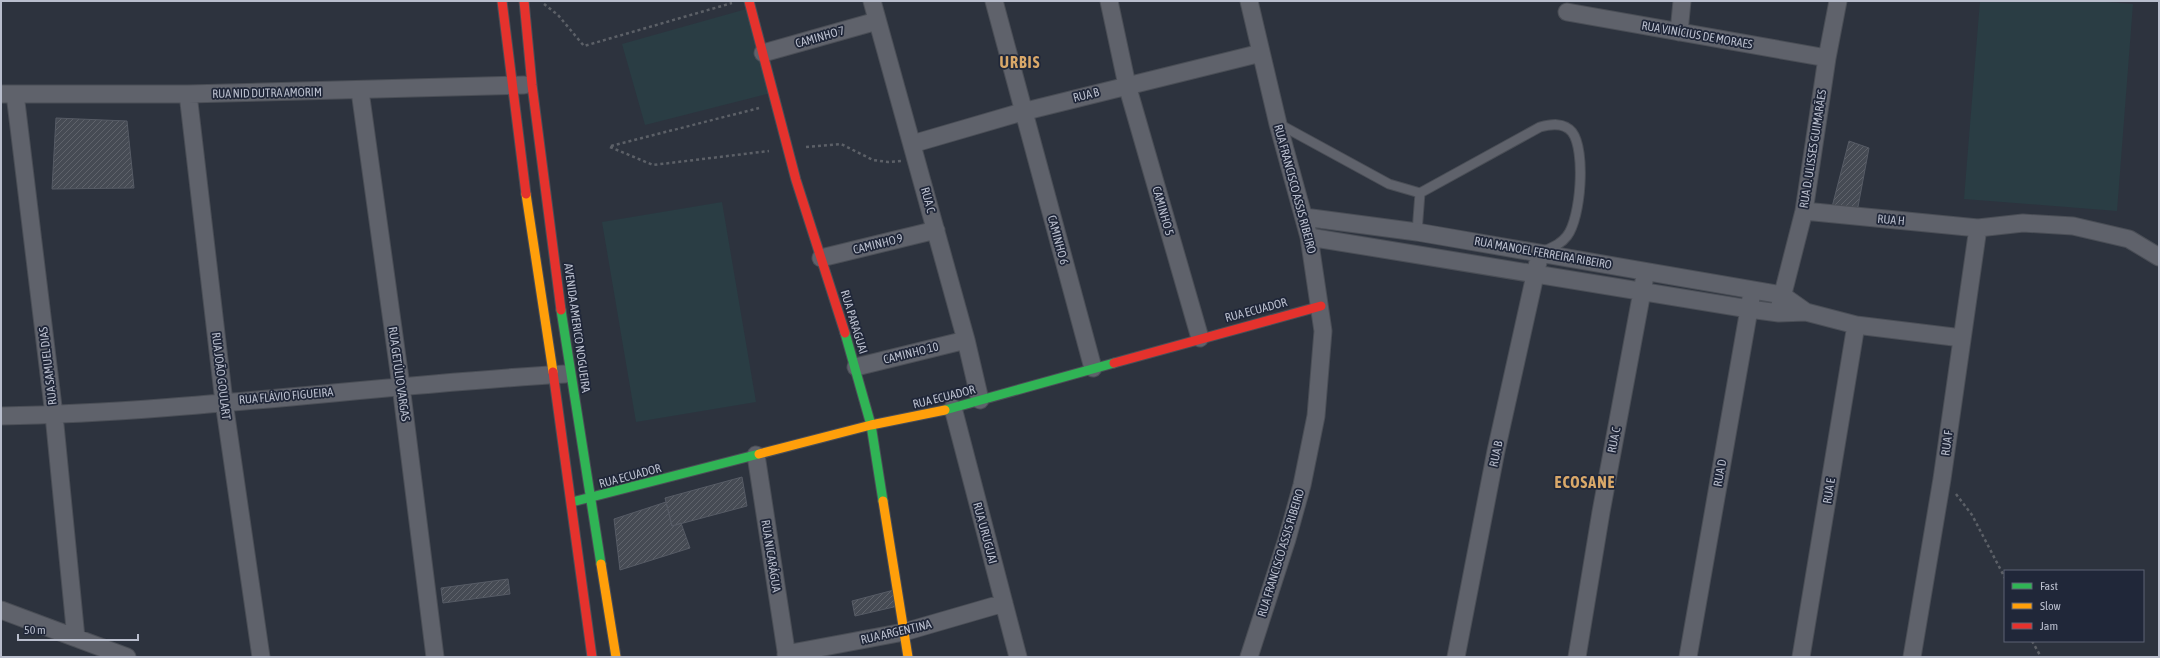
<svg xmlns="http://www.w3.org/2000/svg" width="2160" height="658" font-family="'Asap Condensed',sans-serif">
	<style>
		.pitch { fill: #2a3d44 }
		.building { fill: url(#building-hatch); stroke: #565b65 }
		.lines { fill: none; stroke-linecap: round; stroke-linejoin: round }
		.lane-casing { stroke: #4a4e56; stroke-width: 11 }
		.street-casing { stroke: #4a4e56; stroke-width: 19 }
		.fast-casing { stroke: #4a4e56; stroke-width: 11 }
		.slow-casing { stroke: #4a4e56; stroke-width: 11 }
		.jam-casing { stroke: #4a4e56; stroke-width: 11 }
		.path { stroke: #5c6067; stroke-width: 2.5; stroke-dasharray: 3 3; stroke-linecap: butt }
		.lane { stroke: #5f626b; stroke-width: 9 }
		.street { stroke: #5f626b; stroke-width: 17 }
		.fast { stroke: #30b455; stroke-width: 9 }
		.slow { stroke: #ff9f0a; stroke-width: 9 }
		.jam { stroke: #e5322d; stroke-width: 9 }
		.labels { text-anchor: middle; stroke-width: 3.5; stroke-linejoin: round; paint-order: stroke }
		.street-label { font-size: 12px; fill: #b9becd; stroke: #202739 }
		.district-label { font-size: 16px; font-weight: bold; letter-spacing: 1px; fill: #d9a869; stroke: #202739 }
	</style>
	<defs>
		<pattern id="building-hatch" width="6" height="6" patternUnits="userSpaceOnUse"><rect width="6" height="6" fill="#464b54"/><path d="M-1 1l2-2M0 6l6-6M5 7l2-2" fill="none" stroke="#5f636b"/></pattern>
	</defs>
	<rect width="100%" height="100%" fill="#2d333e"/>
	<path class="pitch" d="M1980 1H2093L2133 4 2117 211 1964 199Z
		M750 8 771 93 645 125 622 44Z
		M722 202 756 402 636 422 602 222Z"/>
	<path class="building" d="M56 118 127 121 134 188 52 189Z
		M1849 141 1869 148 1857 212 1832 207Z
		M742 477 747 506 672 526 665 498Z
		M666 502 672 526 681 523 690 548 620 570 614 519Z
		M508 579 510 594 443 603 441 588Z
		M894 590 898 606 855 616 852 601Z"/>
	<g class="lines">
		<g class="lane-casing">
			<path id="lane" d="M1279 124 1389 184 1420 193 1540 127C1551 124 1564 122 1572 132 1586 150 1581 218 1567 236 1561 244 1553 247 1544 251
				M1417 232 1420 193"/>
		</g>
		<g class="street-casing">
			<path id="street" d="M872 1 966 340 980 400
				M994 1 1093 368
				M1109 1 1127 85 1200 338
				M1567 12 1827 58
				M1679 32 1682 1
				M763 53 877 21
				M360 91 401 386 435 657
				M1 94H188L524 85
				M15 94 54 415 76 638
				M188 94 224 402 261 657
				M912 144 1022 112 1261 53
				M1804 211 1978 228 2023 223 2073 226 2129 239 2159 257
				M1304 217 1417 232 1782 295 1806 312
				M1309 237 1749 309 1779 313 1806 312 1856 325 1962 338
				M821 258 936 230
				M1780 305 1804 211 1827 58 1838 1
				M856 367 966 340
				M953 408 1018 657
				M1 416C189 412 377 385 565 374
				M756 455 787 657
				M1 610 127 657
				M786 654 904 632 1004 603
				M1249 657 1287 539 1302 485 1316 416 1323 331 1309 237 1278 124 1249 1
				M1456 657 1496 451 1538 262
				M1577 657 1601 512 1644 281
				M1688 657 1751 298
				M1801 657 1856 325
				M1912 657 1942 479 1978 228"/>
		</g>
		<g class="fast-casing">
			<path id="fast" d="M561 310 601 564
				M845 333 871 425 883 501
				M945 410 1114 363
				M572 502 759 454"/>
		</g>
		<g class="slow-casing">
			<path id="slow" d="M526 194 553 372
				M759 454 871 425 945 410
				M883 501 908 657
				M601 564 616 657"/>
		</g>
		<g class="jam-casing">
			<path id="jam" d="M502 1 526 194
				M524 1 532 85 561 310
				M749 1 796 180 845 333
				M1114 363 1321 306
				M553 372 592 657"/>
		</g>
		<path class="path" d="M544 4 558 15 584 46 732 3
			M611 146 759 108
			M610 147 653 165 769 151
			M806 147 841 144 873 160 888 162 901 161
			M1956 494 1972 515 2005 578
			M2032 641 2041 657"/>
		<use href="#lane" class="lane"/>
		<use href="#street" class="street"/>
		<use href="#fast" class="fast"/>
		<use href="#slow" class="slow"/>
		<use href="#jam" class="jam"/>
	</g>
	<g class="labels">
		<g class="street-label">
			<text transform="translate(1697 35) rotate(10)" y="4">RUA VINÍCIUS DE MORAES</text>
			<text transform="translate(820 37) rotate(-16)" y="4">CAMINHO 7</text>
			<text transform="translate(267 93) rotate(-1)" y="4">RUA NID DUTRA AMORIM</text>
			<text transform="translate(1086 95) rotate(-14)" y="4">RUA B</text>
			<text transform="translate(1813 149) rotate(-81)" y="4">RUA D. ULISSES GUIMARÃES</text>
			<text transform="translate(1295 189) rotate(75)" y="4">RUA FRANCISCO ASSIS RIBEIRO</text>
			<text transform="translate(928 200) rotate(75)" y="4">RUA C</text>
			<text transform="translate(1163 211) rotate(74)" y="4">CAMINHO 5</text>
			<text transform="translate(1891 220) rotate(5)" y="4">RUA H</text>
			<text transform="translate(1058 240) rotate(75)" y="4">CAMINHO 6</text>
			<text transform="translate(878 244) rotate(-14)" y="4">CAMINHO 9</text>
			<text transform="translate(1543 253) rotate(10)" y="4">RUA MANOEL FERREIRA RIBEIRO</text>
			<text transform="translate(1256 310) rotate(-15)" y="4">RUA ECUADOR</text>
			<text transform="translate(854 322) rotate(73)" y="4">RUA PARAGUAI</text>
			<text transform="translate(577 328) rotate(82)" y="4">AVENIDA AMERICO NOGUEIRA</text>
			<text transform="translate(911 353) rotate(-14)" y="4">CAMINHO 10</text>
			<text transform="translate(48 366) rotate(-97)" y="4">RUA SAMUEL DIAS</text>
			<text transform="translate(399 374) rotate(82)" y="4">RUA GETÚLIO VARGAS</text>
			<text transform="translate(221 376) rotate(83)" y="4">RUA JOÃO GOULART</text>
			<text transform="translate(286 396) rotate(-5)" y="4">RUA FLÁVIO FIGUEIRA</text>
			<text transform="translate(944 397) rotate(-14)" y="4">RUA ECUADOR</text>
			<text transform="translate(1614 440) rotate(-79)" y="4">RUA C</text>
			<text transform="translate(1947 443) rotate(-82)" y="4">RUA F</text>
			<text transform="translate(1496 454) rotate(-78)" y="4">RUA B</text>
			<text transform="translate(1720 473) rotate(-80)" y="4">RUA D</text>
			<text transform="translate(630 476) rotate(-15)" y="4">RUA ECUADOR</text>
			<text transform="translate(1829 491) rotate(-81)" y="4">RUA E</text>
			<text transform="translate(985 533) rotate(75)" y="4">RUA URUGUAI</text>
			<text transform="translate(1281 553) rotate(-73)" y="4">RUA FRANCISCO ASSIS RIBEIRO</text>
			<text transform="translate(771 556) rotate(81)" y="4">RUA NICARÁGUA</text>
			<text transform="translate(896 632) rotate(-13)" y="4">RUA ARGENTINA</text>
		</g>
		<g class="district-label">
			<text x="1020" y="68">URBIS</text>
			<text x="1585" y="488">ECOSANE</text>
		</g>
	</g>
	<rect width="2160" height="658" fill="none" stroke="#b9becd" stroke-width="4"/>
	<rect x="2004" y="570" width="140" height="72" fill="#202739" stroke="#5d6374"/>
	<rect x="2012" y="583" width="20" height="6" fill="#30b455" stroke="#5d6374"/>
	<text x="2040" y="590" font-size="12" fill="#b9becd">Fast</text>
	<rect x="2012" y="603" width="20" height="6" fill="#ff9f0a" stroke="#5d6374"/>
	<text x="2040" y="610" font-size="12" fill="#b9becd">Slow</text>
	<rect x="2012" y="623" width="20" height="6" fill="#e5322d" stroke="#5d6374"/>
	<text x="2040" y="630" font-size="12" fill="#b9becd">Jam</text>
	<path d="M18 634v6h120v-6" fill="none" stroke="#b9becd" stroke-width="2"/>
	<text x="24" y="634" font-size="12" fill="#b9becd" stroke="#202739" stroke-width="3" paint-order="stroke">50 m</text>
</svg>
